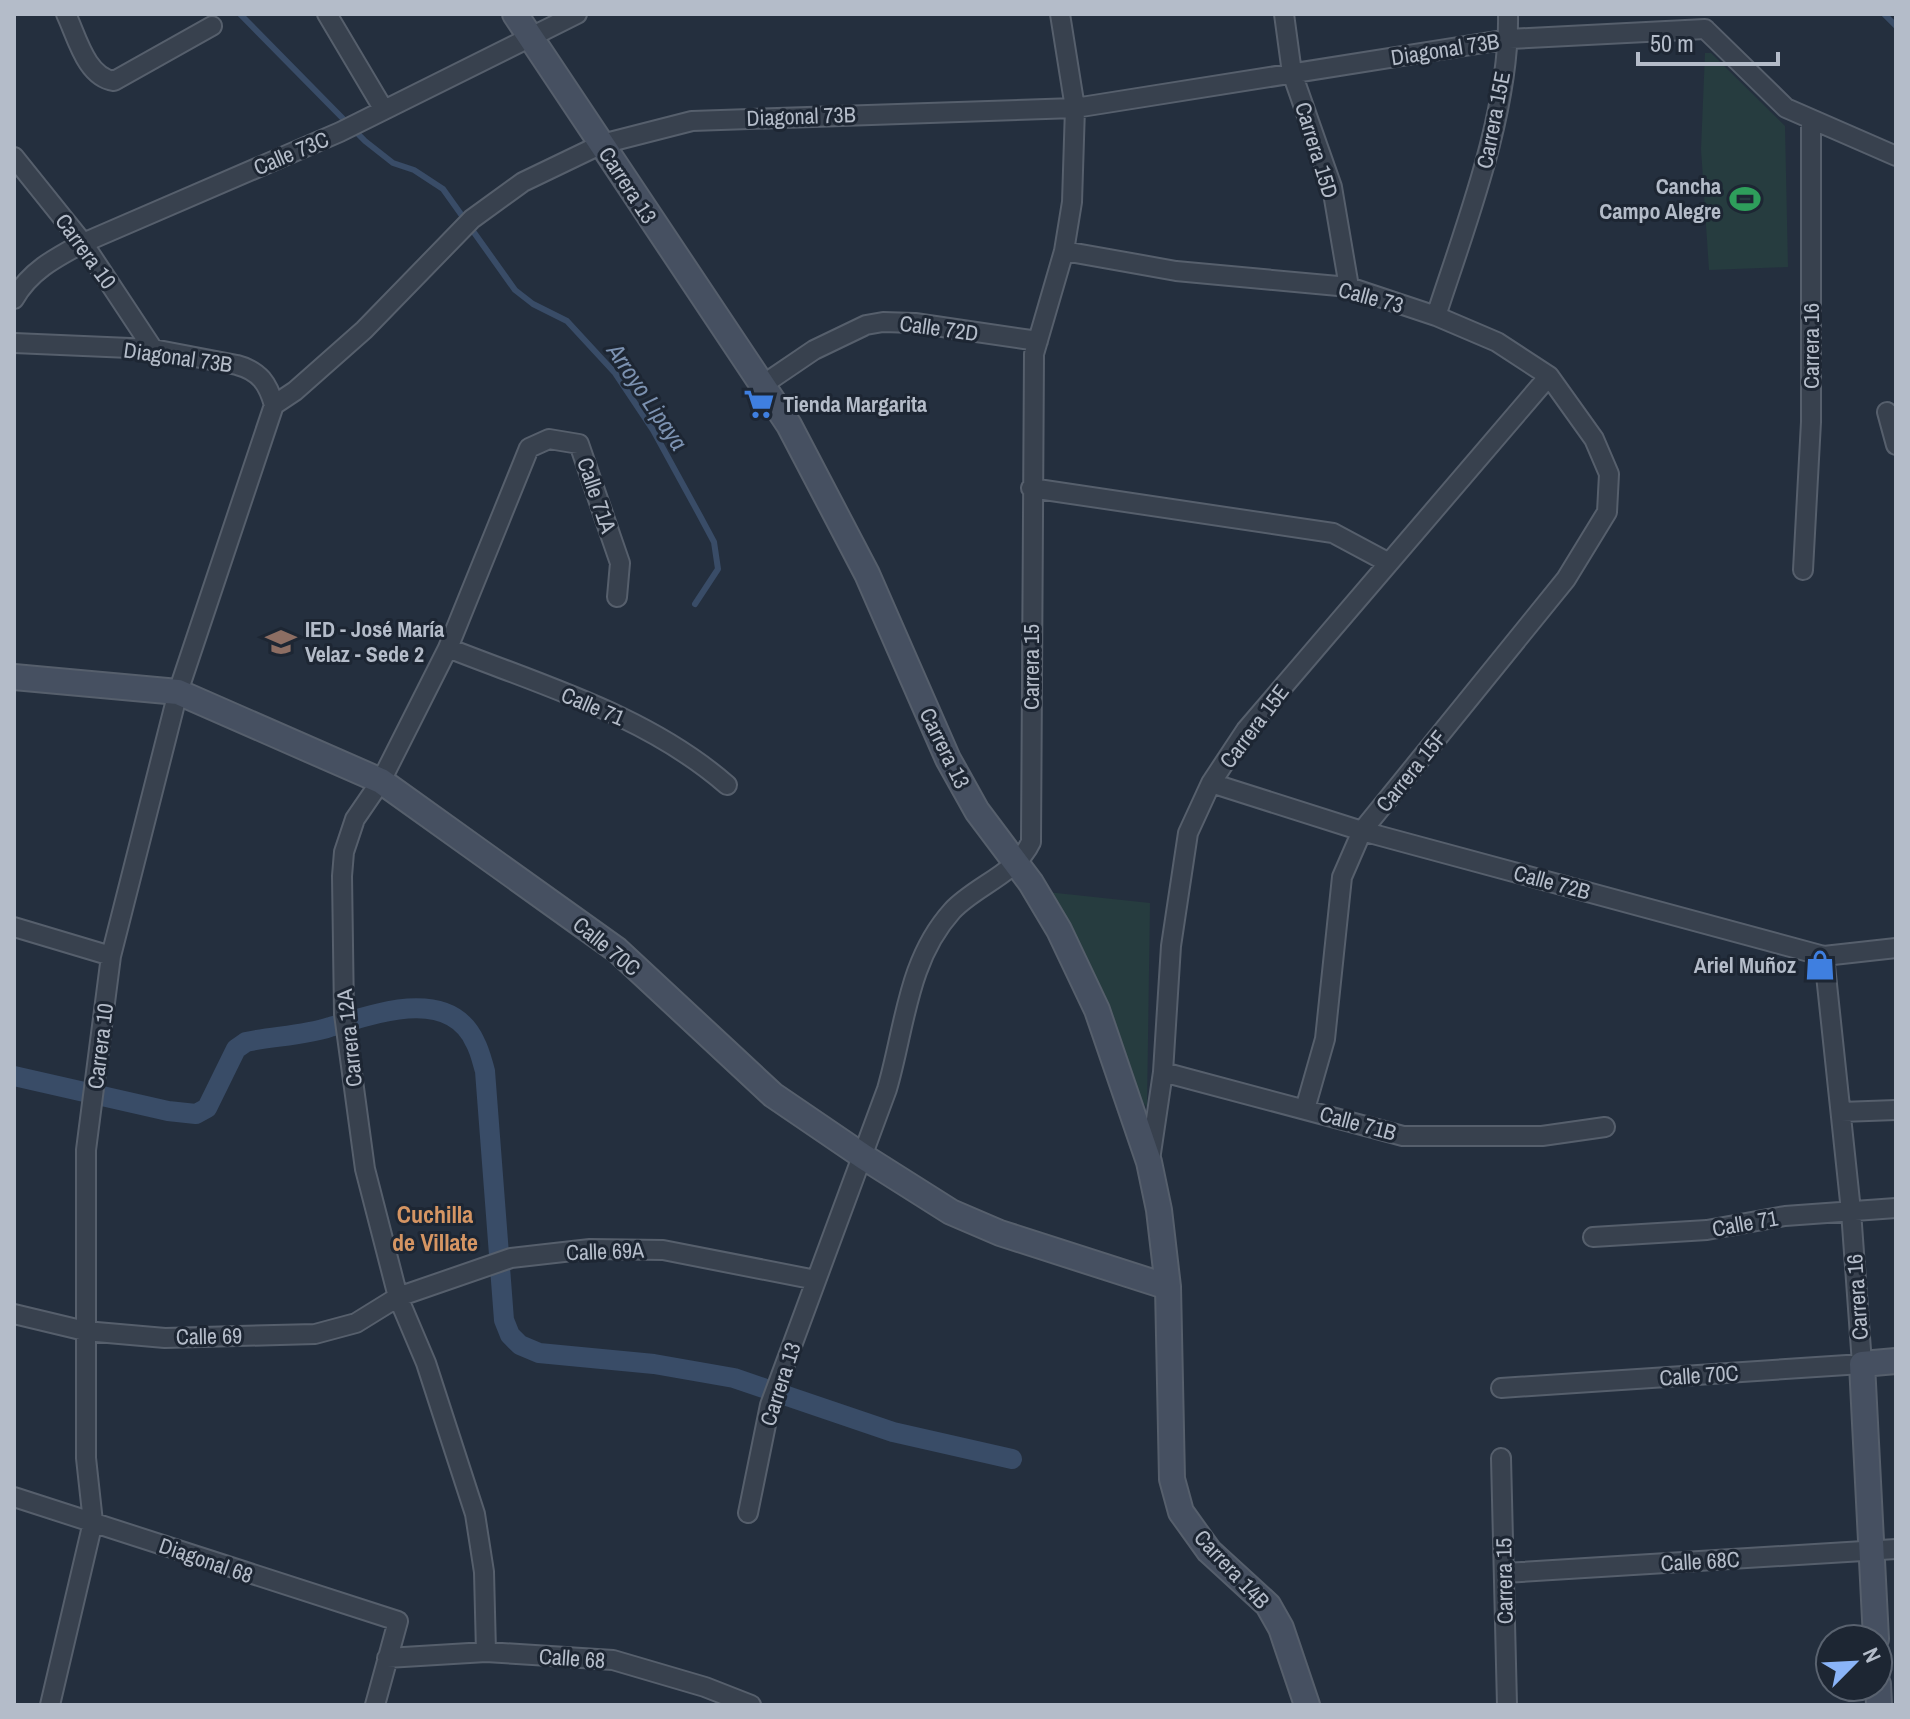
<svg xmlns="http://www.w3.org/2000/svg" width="1910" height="1719" font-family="'Archivo Narrow',sans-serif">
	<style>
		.green { fill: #263c3f }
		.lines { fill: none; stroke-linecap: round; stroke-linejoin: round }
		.stream { stroke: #394c67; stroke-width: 6 }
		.canal { stroke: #394c67; stroke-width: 20 }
		.street-casing { stroke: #565f6c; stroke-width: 22 }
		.secondary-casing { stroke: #565f6c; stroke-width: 28 }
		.street { stroke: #38414e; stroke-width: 18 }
		.secondary { stroke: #465061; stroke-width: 24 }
		.labels { text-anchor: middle; stroke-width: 6; stroke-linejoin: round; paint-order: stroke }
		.street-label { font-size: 22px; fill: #b4bcc9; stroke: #1d2633 }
		.poi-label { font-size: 22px; font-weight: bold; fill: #b4bcc9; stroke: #1d2633; text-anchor: end }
		.water-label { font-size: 24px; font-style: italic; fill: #7c92b1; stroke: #1d2633 }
		.neighbourhood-label { font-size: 24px; font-weight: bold; fill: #d59563; stroke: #1d2633 }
	</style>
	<rect width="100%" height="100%" fill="#242f3e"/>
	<path class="green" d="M1705 53H1711L1785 126 1788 267 1709 270 1701 149Z
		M1047 892 1150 903 1147 1107 1140 1099Z"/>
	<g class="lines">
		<path class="stream" d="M240 14 365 141 393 163 414 170 443 189 515 290 533 304 567 321 615 373 653 430 699 514 714 542 718 569 695 604
			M1884 14 1896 26"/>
		<path class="canal" d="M14 1076 168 1111 196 1114 207 1108 236 1049 246 1042C273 1036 303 1036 330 1027 372 1015 449 985 475 1042 480 1051 482 1061 485 1071L504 1320 510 1335 520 1345 539 1353 654 1364 734 1378 893 1432 1012 1459"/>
		<g class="street-casing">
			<path id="street" d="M66 14C77 37 86 77 114 81L212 26
				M327 14 384 110
				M1284 14 1292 73 1332 187 1349 287
				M1705 29 1786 108 1896 156
				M14 157 83 243 153 349
				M1064 251 1176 271 1349 287 1436 316 1497 342 1549 376 1594 439 1609 474 1607 512 1566 579 1362 831 1342 877 1325 1039 1305 1109
				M14 299C30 271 55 258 83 243L340 132 577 14
				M1436 316C1466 224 1510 111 1508 14
				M14 343 153 349 237 365C260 371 268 384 274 405
				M761 386 814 350 866 325 883 322 915 323 1038 341
				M274 405 295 391 364 330 472 219 523 182 602 144 692 121 1075 108 1509 39 1705 29
				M1887 412 1896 445
				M1031 488 1333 533 1389 563
				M1803 570 1811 422V121
				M448 648C544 686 648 716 727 785
				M1211 783 1362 831 1824 956 1896 948
				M14 927 111 956
				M1163 1072 1403 1136H1542L1605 1127
				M1841 1112 1896 1110
				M1150 1160 1163 1072 1171 946 1188 833 1211 783 1246 730 1549 376
				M1593 1237 1707 1230 1785 1216 1896 1208
				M14 1314 85 1331 165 1338 315 1334 356 1323 398 1297 511 1258 590 1249 663 1250 816 1280
				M1501 1388 1862 1364 1851 1211 1824 956
				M1501 1458 1507 1705
				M14 1497 398 1621 375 1705
				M748 1513 770 1405 887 1089C905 1028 907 961 952 911 975 886 1016 874 1031 842L1034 354 1064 251 1072 202 1075 108 1060 14
				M1504 1573 1896 1549
				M486 1652 484 1572 475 1514 426 1363 398 1297 365 1169 344 1014 342 876 344 852 355 819 381 781 448 648 529 448 549 439 579 444 620 563 617 597
				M387 1658 486 1652 613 1660 705 1687 751 1705
				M50 1705 93 1522 86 1458V1150L111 956 178 692 274 405"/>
		</g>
		<g class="secondary-casing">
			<path id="secondary" d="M515 14 789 425 867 574 948 759 977 811 1031 883 1059 930 1097 1010 1149 1162 1159 1210 1168 1287 1172 1479 1181 1512 1209 1551 1268 1605 1281 1628 1307 1705
				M14 677 178 692 381 781 617 950 773 1095 864 1157 951 1212 1000 1233 1168 1287
				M1876 1639 1862 1364 1896 1361
				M1878 1684 1879 1705"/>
		</g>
		<use href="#street" class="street"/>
		<use href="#secondary" class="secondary"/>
	</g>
	<defs>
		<g id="stadium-bare" transform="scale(2.4)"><path d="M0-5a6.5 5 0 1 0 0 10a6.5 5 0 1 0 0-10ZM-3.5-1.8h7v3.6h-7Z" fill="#2e9e5b" stroke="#1d2633" stroke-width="2.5" paint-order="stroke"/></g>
		<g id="supermarket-bare" transform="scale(2.4)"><path d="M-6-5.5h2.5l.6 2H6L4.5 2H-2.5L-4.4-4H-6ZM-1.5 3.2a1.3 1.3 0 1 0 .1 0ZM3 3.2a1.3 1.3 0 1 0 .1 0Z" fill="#3f7fe0" stroke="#1d2633" stroke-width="2.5" paint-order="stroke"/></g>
		<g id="school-bare" transform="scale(2.4)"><path d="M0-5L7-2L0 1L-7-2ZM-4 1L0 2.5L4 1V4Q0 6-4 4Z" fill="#8d6e63" stroke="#1d2633" stroke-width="2.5" paint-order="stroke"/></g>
		<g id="shop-bare" transform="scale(2.4)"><path d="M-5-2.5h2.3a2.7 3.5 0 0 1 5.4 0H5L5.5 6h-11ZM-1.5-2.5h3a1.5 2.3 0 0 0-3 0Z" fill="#3f7fe0" stroke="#1d2633" stroke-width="2.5" paint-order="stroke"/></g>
	</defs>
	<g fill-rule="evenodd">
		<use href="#stadium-bare" x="1745" y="199"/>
		<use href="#supermarket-bare" x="759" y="404"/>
		<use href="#school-bare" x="281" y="642"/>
		<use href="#shop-bare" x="1820" y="965"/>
	</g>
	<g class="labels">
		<g class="street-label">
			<text transform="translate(1445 49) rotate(-9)" y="8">Diagonal 73B</text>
			<text transform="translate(801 116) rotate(-2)" y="8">Diagonal 73B</text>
			<text transform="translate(1493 120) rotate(-79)" y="8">Carrera 15E</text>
			<text transform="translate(1317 150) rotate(73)" y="8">Carrera 15D</text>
			<text transform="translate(291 153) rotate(-23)" y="8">Calle 73C</text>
			<text transform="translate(628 185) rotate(57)" y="8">Carrera 13</text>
			<text transform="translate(86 251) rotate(54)" y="8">Carrera 10</text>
			<text transform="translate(1371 297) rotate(15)" y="8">Calle 73</text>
			<text transform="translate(939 328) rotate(8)" y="8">Calle 72D</text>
			<text transform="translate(1811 346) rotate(-90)" y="8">Carrera 16</text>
			<text transform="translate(178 357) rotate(8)" y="8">Diagonal 73B</text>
			<text transform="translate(597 495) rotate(71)" y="8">Calle 71A</text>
			<text transform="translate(1031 667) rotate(-90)" y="8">Carrera 15</text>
			<text transform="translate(593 706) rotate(23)" y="8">Calle 71</text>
			<text transform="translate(1254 726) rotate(-53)" y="8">Carrera 15E</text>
			<text transform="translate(945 748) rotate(64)" y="8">Carrera 13</text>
			<text transform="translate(1411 771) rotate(-51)" y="8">Carrera 15F</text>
			<text transform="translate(1552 882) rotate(15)" y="8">Calle 72B</text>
			<text transform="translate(607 946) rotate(39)" y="8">Calle 70C</text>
			<text transform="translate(349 1038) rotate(-96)" y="8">Carrera 12A</text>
			<text transform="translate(100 1046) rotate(-83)" y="8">Carrera 10</text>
			<text transform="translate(1358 1123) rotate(15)" y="8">Calle 71B</text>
			<text transform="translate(1745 1223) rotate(-10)" y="8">Calle 71</text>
			<text transform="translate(605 1251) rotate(-2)" y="8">Calle 69A</text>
			<text transform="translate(1857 1297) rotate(-94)" y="8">Carrera 16</text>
			<text transform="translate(209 1336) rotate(-1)" y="8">Calle 69</text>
			<text transform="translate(1699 1375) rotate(-4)" y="8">Calle 70C</text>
			<text transform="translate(780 1384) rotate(-72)" y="8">Carrera 13</text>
			<text transform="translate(206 1560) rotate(19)" y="8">Diagonal 68</text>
			<text transform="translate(1700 1561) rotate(-3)" y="8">Calle 68C</text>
			<text transform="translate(1232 1569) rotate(47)" y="8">Carrera 14B</text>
			<text transform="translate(1504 1581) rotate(-91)" y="8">Carrera 15</text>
			<text transform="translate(572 1658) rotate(4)" y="8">Calle 68</text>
		</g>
		<g class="poi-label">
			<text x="1721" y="194">Cancha<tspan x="1721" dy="25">Campo Alegre</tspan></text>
			<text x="783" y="412" text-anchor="start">Tienda Margarita</text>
			<text x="305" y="637" text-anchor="start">IED - José María<tspan x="305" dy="25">Velaz - Sede 2</tspan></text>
			<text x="1796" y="973">Ariel Muñoz</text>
		</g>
		<g class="water-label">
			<text transform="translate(647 397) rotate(56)" y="8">Arroyo Lipaya</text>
		</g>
		<g class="neighbourhood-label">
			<text x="435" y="1223">Cuchilla<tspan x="435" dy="28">de Villate</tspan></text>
		</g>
	</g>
	<rect width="1910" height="1719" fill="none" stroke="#b4bcc9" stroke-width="32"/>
	<g transform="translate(1854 1663) rotate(66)"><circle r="38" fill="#1d2633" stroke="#59626f" stroke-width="2"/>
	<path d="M0-6L14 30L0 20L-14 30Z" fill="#8ab4f8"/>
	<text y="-12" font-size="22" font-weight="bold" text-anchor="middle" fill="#b4bcc9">N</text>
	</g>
	<path d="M1638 52v12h140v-12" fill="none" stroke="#b4bcc9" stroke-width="4"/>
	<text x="1650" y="52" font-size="24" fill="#b4bcc9" stroke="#1d2633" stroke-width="6" paint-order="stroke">50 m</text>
</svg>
